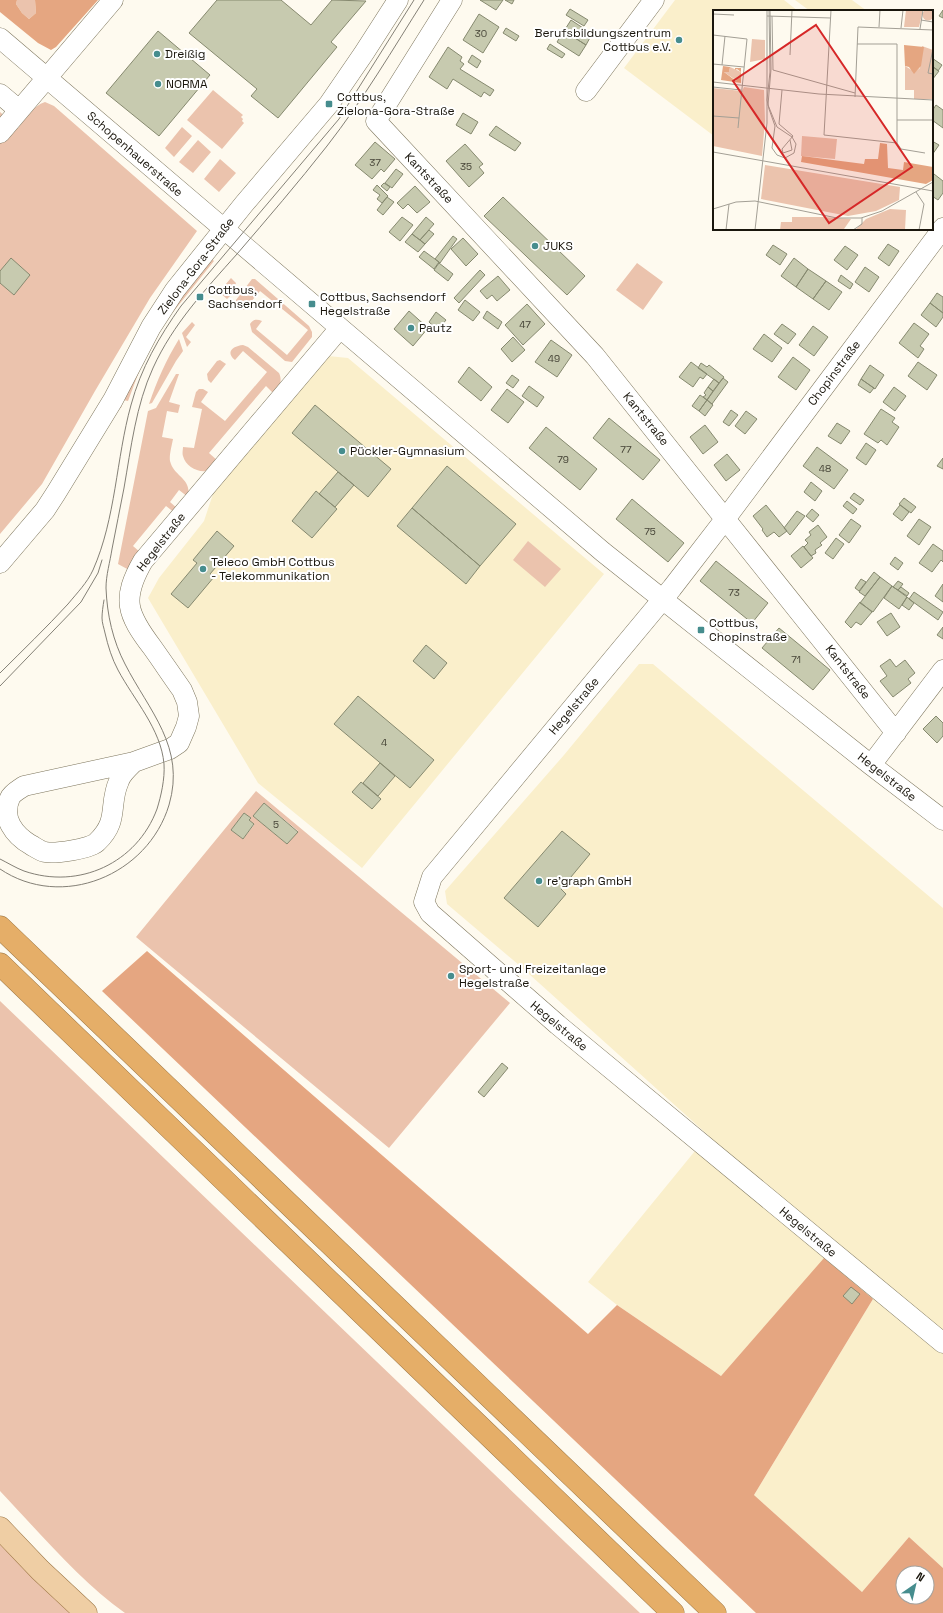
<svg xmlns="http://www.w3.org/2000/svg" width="943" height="1613" font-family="'Space Grotesk',sans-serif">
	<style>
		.built { fill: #faefcb }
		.green { fill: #ebc3ad; fill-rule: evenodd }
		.forest { fill: #e5a681; fill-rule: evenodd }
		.building { fill: #c7caaf; stroke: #86896f }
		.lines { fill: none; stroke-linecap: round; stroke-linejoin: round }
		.minor-casing { stroke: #7e765d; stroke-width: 21 }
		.major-casing { stroke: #9e7948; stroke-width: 23 }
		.highway-casing { stroke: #9e7948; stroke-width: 23 }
		.minor { stroke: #fff; stroke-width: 20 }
		.major { stroke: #efcea4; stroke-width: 22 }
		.highway { stroke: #e5ae68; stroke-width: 22 }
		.tram { stroke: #848076; stroke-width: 1 }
		.poi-dot { fill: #468d8e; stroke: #fff; stroke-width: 1.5 }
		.labels { text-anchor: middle; stroke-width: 4; stroke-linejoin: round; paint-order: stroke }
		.number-label { font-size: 10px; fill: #454336 }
		.poi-label { font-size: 12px; fill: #1a160d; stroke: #fff; text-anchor: start }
		.street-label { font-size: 12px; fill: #1a160d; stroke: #fff }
		.inset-road { fill: none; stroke: #a39f95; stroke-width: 1 }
		.view { fill: #d62828; fill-opacity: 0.15; stroke: #d62828; stroke-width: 2 }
		.inset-edge { fill: none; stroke: #1a160d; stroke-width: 2 }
	</style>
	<rect width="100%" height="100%" fill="#fefaef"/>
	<path class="built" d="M675 0H784L798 11H714V136L624 68Z
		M795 0H852L867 11H810Z
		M328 356 348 358 604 574 362 868 258 783 148 598 159 578 204 521 214 491Z
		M639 664H653L943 908V1568L909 1537 862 1592 754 1495 873 1299 824 1259 721 1376 617 1305 588 1282 708 1135 519 965 447 904 445 891 564 755Z"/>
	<path class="green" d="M17 0H35L36 13 29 19 22 13 16 4Z
		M213 90 243 115 241 117 243 119 242 121 244 123 222 149 187 120Z
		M45 102 54 106 197 231 150 298 95 391 42 484 0 534V112L18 128C26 118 33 106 45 102Z
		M182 127 192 136 174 157 165 148Z
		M198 140 211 152 193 173 179 162Z
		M220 159 236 173 219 192 204 179Z
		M209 257 214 261 165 322 140 369 128 401 123 400 121 408 118 407 157 331Z
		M637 263 663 282 643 310 616 290Z
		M231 278 236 283 233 293 227 299 219 292Z
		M252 279H255L309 326 312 332V337L292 362 285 361 252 332 250 324C253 319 257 319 262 321L256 329 287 355 308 330 260 291 244 310 236 303V300Z
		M192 322 195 325 186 337 191 342 187 347 182 333Z
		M179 339 183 351 176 361 152 403 149 404C157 381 166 360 179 339Z
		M243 345 248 347 279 373C283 382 279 386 274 394L266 386 209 453 218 461C216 464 214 467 212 469 202 475 186 468 183 456 182 454 183 449 183 447L194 448 202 409 192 407 196 392 199 389H203L208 392 201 402 225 421 267 372 243 351 235 360C225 352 233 346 243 345Z
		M220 360 226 364 211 383 208 380 207 374 217 361Z
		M176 374H179L169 402 180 405 178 413 167 411 162 437 173 439C172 445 169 455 170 461 174 477 192 478 188 497L179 490 170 502 178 509 175 513 166 506 133 546 141 553 129 570 118 564 148 411 156 408Z
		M528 541 561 569 545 587 513 560Z
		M256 791 510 1003 389 1148 136 937ZM264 803 298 831 287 844 253 816ZM244 813 251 818 249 820 254 825 243 839 231 830Z
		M0 1001 566 1543 640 1613H125C80 1581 38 1531 0 1491Z
		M0 1544 75 1613H0Z"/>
	<path class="forest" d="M0 0H17L16 4 22 13 29 19 36 13 35 0H98L56 47 51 50 38 43 0 12Z
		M147 951 588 1334 617 1305 721 1376 824 1258 873 1299 754 1495 862 1592 909 1537 943 1568V1613H756L102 991ZM903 1573H927V1597H903Z"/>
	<path class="building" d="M217 0H281L311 25 332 0 366 1 331 42 337 47 278 118 251 96 257 89 189 33Z
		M480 0H503L496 10Z
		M505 0H514L512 4Z
		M570 9 588 20 584 26 566 15Z
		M943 10V18L939 16Z
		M479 14 499 27 483 53 463 40Z
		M571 20 592 34 586 45 564 31Z
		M506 28 519 36 516 41 503 33Z
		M158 31 210 75 159 136 106 93Z
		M564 31 586 45 579 56 557 42Z
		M550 44 565 54 562 58 547 49Z
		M448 47 462 57 460 61 464 64 460 69 494 90 490 96 484 92 481 97 453 79 447 89 429 77Z
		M472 55 481 61 477 68 468 62Z
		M932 58 942 65 938 71 932 66Z
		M932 66 939 71 932 80Z
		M936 105 943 110V128L932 120V111Z
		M463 113 478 122 471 134 456 125Z
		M496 126 521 143 515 151 489 135Z
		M932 141 939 145 932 155Z
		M375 142 395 159 384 172 381 169 372 179 355 165Z
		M465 144 483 164 479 167 484 173 469 187 446 161Z
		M396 169 403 174 392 188 385 183Z
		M934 174 943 181V193L938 200 932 196V177Z
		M384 183 390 187 387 191 381 186Z
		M377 185 388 196 382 203 377 199 380 195 373 190Z
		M415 186 430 202 417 213 408 204 403 209 397 203Z
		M387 197 394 202 383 215 377 210Z
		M503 197 585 276 567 295 484 216Z
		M402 217 413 225 400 241 389 232Z
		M426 217 434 224 420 240 412 234Z
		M429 230 434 234 425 244 420 240Z
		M412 234 425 244 418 252 405 242Z
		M453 236 457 239 440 263 435 259Z
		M463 238 478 254 466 266 451 249Z
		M888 244 899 251 889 266 878 258Z
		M773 245 787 254 780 265 766 255Z
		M845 246 858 255 847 270 834 260Z
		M424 251 439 262 434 269 419 257Z
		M11 258 30 275 14 295 0 283V271Z
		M794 258 808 269 796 287 781 276Z
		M439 263 453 274 448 281 434 270Z
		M865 267 879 277 869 292 855 282Z
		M808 269 826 281 813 299 796 287Z
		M480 270 485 275 459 303 454 298Z
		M841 275 853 284 850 289 838 281Z
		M498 276 510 290 497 301 492 295 487 299 480 291Z
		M826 281 842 292 829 310 813 299Z
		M937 293 943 297V313L930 303Z
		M465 300 480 312 473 321 458 310Z
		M930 303 943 313V317L936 327 921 315Z
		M527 304 545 324 523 345 505 325Z
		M409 311 428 328 413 346 394 329Z
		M487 311 502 322 498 329 483 318Z
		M436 312 446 320 438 330 429 322Z
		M914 323 929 334 920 346 924 349 918 358 899 343Z
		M782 324 796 334 788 344 774 334Z
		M813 326 828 337 814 356 799 345Z
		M764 334 782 348 772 362 753 349Z
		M513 337 525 350 512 362 501 349Z
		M551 340 572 355 557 377 535 362Z
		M793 357 810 370 796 390 778 377Z
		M691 362 707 374 703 379 700 377 693 387 679 377Z
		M918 362 937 375 927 390 908 376Z
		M701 363 707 367 709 365 724 377 719 383 698 368Z
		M870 365 884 375 875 389 861 379Z
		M469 367 492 387 481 401 458 382Z
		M512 375 519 380 513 388 506 383Z
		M723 378 728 382 712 404 707 400Z
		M714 379 719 383 713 391 708 387Z
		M861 379 874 388 870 393 858 385Z
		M529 386 544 397 537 407 522 396Z
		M708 387 713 391 707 400 703 397 706 395 704 393Z
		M894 387 906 396 895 411 883 402Z
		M507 389 524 402 508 423 491 410Z
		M700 395 707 400 699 411 692 406Z
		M707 400 713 405 705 416 699 411Z
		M315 405 391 469 368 497 292 433Z
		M881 409 895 418 892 422 899 427 887 445 881 440 878 443 864 434Z
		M731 410 738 415 729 426 723 422Z
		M746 411 757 419 745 434 735 426Z
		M609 418 660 460 643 480 593 438Z
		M837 423 850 431 841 444 828 436Z
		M705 425 718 442 703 454 690 437Z
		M546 427 597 469 580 490 529 448Z
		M866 443 876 450 866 465 856 458Z
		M817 447 848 470 834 489 803 466Z
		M727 454 740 470 726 481 714 465Z
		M943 458V469L937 466Z
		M447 466 516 524 480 566 412 508Z
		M338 472 354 485 335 507 319 494Z
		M811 482 822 491 815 501 804 492Z
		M316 491 337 509 312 538 292 521Z
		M854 493 864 500 860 505 850 498Z
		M904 498 916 507 911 513 899 504Z
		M632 499 684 543 668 562 616 519Z
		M847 501 857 509 853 514 843 506Z
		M766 505 787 531 779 537 774 532 767 537 762 530 763 529 753 516Z
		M900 505 909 512 902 521 893 514Z
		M412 508 480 566 466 584 397 526Z
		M812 509 819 515 813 522 806 516Z
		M797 511 805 516 790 535 784 528Z
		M851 519 861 526 849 543 839 535Z
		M919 519 931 527 919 545 907 536Z
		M818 525 827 537 820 543 822 545 815 550 816 553 811 556 804 547 808 543 805 540 811 535 809 532Z
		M217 531 234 546 210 574 214 577 188 608 171 594 197 563 193 560Z
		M836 538 844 544 833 559 825 553Z
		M933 544 943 551V562L941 560 932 572 919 563Z
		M803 546 813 558 801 568 791 556Z
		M895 557 903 563 898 570 890 564Z
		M716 561 768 603 752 623 700 581Z
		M874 572 880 577 865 596 859 592Z
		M880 577 892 586 873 612 860 603Z
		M861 579 866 582 859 591 855 588Z
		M898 581 903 584 898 590 893 587Z
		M943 584V602L935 596Z
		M892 586 907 597 899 609 884 598Z
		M901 587 909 593 907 596 898 590Z
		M914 592 943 612 938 620 909 599Z
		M907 597 914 603 909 610 902 605Z
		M860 602 872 612 861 625 856 622 851 628 845 622Z
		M891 613 900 627 887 636 877 622Z
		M943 627V639L937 635Z
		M779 628 830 670 813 690 762 648Z
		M426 645 447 663 434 679 413 661Z
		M890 659 896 667 905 660 915 673 908 679 911 683 893 697 880 681 887 676 880 666Z
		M358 696 434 760 410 788 334 724Z
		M936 716 943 723V736L937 743 923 729Z
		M380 763 395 776 378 796 363 783Z
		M361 782 381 799 372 809 352 792Z
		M264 803 298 832 287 844 253 816Z
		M244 813 251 818 249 820 254 824 243 839 231 830Z
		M562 831 590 854 561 889 566 894 538 927 504 898Z
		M502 1063 508 1068 484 1097 478 1092Z
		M851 1287 860 1294 852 1304 843 1296Z"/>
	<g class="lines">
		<g class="minor-casing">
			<path id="minor" d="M452 0 376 121 595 356 896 733
				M0 38 603 552 871 765 943 820
				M586 91 654 0
				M0 94 19 110
				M0 133 113 0
				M943 228 726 518 672 588 432 877 424 902 430 913 558 1025 943 1343
				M0 563 45 510 56 493 113 400 151 327 175 290 244 204 329 104 364 53 398 0
				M134 762C129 767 121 774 119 781 108 805 120 820 97 842 91 849 54 854 45 852 40 851 35 847 31 845 14 835 1 818 10 798 12 793 20 789 24 786L134 762 170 749 179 743 186 727 189 716 187 702 182 690C172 676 162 661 152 647 127 614 121 599 143 561L340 328
				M871 765 943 670"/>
		</g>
		<g class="major-casing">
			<path id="major" d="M0 1528 40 1570 86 1613"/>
		</g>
		<g class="highway-casing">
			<path id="highway" d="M0 927 715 1613
				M0 964 673 1613"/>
		</g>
		<use href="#minor" class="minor"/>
		<use href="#major" class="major"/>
		<use href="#highway" class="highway"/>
		<path class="tram" d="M0 673C23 650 46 628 68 604 77 593 87 583 93 570 116 518 116 459 131 405 141 368 159 337 181 306L339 119 414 0
			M0 686 81 602 98 573 102 560
			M0 859C8 863 16 868 24 871 79 890 137 863 157 809 161 796 165 779 164 764 161 729 134 700 118 670 112 659 108 646 105 633 104 628 102 623 102 618 102 613 103 606 104 600
			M0 869C62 911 148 875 169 805 186 747 149 711 125 664 113 641 107 615 106 588 106 575 110 562 112 549 116 529 120 508 124 488 131 448 136 405 153 368 173 324 205 290 237 254 267 219 298 183 327 146 363 100 393 49 424 0"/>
	</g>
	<g class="poi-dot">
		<circle cx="679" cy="40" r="4"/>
		<circle cx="157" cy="54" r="4"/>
		<circle cx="158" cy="84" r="4"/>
		<rect x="325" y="100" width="8" height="8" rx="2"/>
		<circle cx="535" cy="246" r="4"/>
		<rect x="196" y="293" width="8" height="8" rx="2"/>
		<rect x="308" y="300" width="8" height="8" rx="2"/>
		<circle cx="411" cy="328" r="4"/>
		<circle cx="342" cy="451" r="4"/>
		<circle cx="203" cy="569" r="4"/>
		<rect x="697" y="626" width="8" height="8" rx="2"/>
		<circle cx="539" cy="881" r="4"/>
		<circle cx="451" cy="976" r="4"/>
	</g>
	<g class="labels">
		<g class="number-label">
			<text x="481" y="37">30</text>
			<text x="375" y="166">37</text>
			<text x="466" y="170">35</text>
			<text x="525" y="328">47</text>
			<text x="554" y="362">49</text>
			<text x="626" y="453">77</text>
			<text x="563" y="463">79</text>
			<text x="825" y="472">48</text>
			<text x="650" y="535">75</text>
			<text x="734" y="596">73</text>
			<text x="796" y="663">71</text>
			<text x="384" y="746">4</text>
			<text x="276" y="828">5</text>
		</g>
		<g class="poi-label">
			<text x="671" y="37" text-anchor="end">Berufsbildungszentrum<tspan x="671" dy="14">Cottbus e.V.</tspan></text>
			<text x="165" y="58">Dreißig</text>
			<text x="166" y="88">NORMA</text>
			<text x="337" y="101">Cottbus,<tspan x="337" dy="14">Zielona-Gora-Straße</tspan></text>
			<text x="543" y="250">JUKS</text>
			<text x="208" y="294">Cottbus,<tspan x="208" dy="14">Sachsendorf</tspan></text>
			<text x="320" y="301">Cottbus, Sachsendorf<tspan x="320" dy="14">Hegelstraße</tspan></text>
			<text x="419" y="332">Pautz</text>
			<text x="350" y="455">Pückler-Gymnasium</text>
			<text x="211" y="566">Teleco GmbH Cottbus<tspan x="211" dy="14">- Telekommunikation</tspan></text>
			<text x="709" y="627">Cottbus,<tspan x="709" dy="14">Chopinstraße</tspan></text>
			<text x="547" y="885">re'graph GmbH</text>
			<text x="459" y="973">Sport- und Freizeitanlage<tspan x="459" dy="14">Hegelstraße</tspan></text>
		</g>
		<g class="street-label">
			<text transform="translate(135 154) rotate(41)" y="4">Schopenhauerstraße</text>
			<text transform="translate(429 178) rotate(47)" y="4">Kantstraße</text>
			<text transform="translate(196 266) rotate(-53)" y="4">Zielona-Gora-Straße</text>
			<text transform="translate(834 373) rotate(-53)" y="4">Chopinstraße</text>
			<text transform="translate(646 419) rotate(51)" y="4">Kantstraße</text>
			<text transform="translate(161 542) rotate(-52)" y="4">Hegelstraße</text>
			<text transform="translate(848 672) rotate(52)" y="4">Kantstraße</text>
			<text transform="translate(574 706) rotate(-50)" y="4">Hegelstraße</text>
			<text transform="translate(887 777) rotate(38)" y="4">Hegelstraße</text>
			<text transform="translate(559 1026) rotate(40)" y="4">Hegelstraße</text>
			<text transform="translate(808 1232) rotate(40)" y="4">Hegelstraße</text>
		</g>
	</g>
	<g transform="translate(713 10)">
		<rect width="220" height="220" fill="#fefaef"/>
		<path d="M209.5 5a5.5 5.5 0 1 1 11 0a5.5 5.5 0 1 1-11 0ZM193 0H210L206 17H191ZM39 29 52 30V49L37 52ZM209 36 220 40V89H201V80H192V56L202 62 207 58ZM17 57 28 62 24 71 11 62H16ZM31 77 51 80 52 111 49 146 0 136V78L29 81ZM89 126 124 129 122 149 88 146ZM52 155 187 177 186 190 163 201 135 206 48 189ZM177 199 193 200 192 220H142L153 209ZM79 207H110L138 209 131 219 67 220 68 212H79Z" fill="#ebc3ad"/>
		<path d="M191 35 211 37 208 56 201 64 196 57 192 56ZM10 56 17 57 16 62H11L23 71 28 62 24 59 22 60V58H28V73L8 70ZM167 133 174 134 175 158 190 160 191 152 220 157V170L213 174 88 152 89 146 151 154 152 149H165Z" fill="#e5a681"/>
		<path class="inset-road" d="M56 0 57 62 54 90 56 99 62 116 59 138 64 145 72 148 81 143 83 134 79 127 64 117 55 95 58 59 57 0M118 0 111 125 184 133M0 4 21 5M54 6 118 8M59 6 60 60 142 83M208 10 220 12M166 17 167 0M188 18 190 0M207 19 210 0M0 25 34 29 25 118M144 34H184V133L188 139 212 143M220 39 215 63 220 64M77 45 79 0M0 54 31 57M9 55 12 26M0 72 106 84 220 90M0 77 28 80M69 80 66 114 80 126 69 139 70 143 79 140 77 130M142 87 145 17 220 20M0 106 26 108M184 110H220M0 142 220 181M203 182 211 194 206 220M0 199 23 192 42 191 124 208H148L169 201 220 172M13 220 16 194M42 220 54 113V0M140 220 149 214V208"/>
		<path class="view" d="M103 15 199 157 116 213 20 71Z"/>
		<rect width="220" height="220" class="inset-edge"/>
	</g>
	<g transform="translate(915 1585) rotate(34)"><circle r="19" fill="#ffffff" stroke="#a3a29e"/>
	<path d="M0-3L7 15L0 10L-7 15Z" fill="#468d8e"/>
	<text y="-6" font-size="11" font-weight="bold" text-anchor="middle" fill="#1a160d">N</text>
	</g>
</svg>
